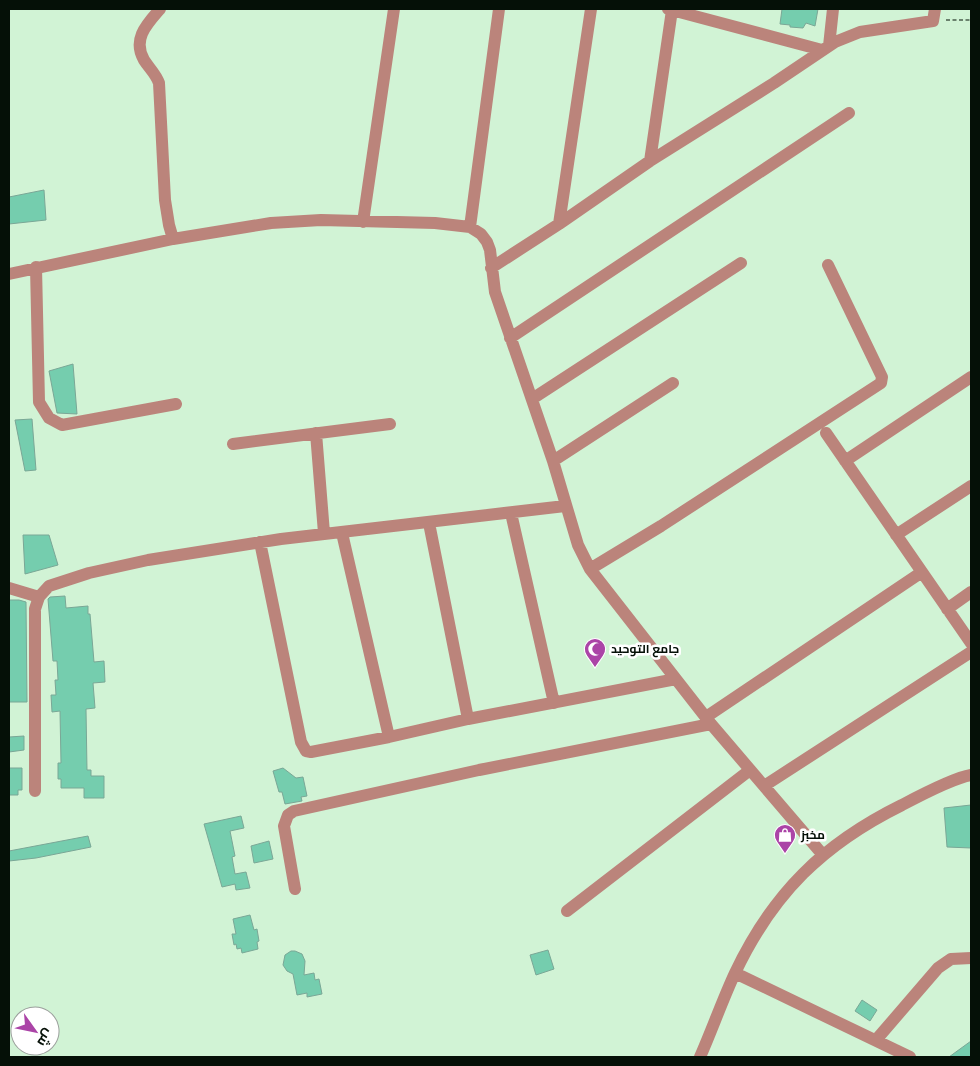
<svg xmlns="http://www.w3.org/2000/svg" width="980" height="1066" font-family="'Archivo Narrow',Cairo,sans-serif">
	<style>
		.building { fill: #75cdae; stroke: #7aa796 }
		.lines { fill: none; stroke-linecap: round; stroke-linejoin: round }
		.path { stroke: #6a816d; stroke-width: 2; stroke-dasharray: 4 2.5; stroke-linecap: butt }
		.minor { stroke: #bb847b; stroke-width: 12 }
		.labels { text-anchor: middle; stroke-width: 5; stroke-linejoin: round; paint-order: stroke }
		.poi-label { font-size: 12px; font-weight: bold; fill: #051007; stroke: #fff; text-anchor: start }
	</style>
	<rect width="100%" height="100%" fill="#d1f3d5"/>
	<path class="building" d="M782 9H818L815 26 806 23 803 28 790 27V25L780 24Z
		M44 190 46 220 9 224V197Z
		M73 364 77 414 57 413 49 371Z
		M32 419 36 470 25 471 15 420Z
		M23 535H49L58 565 25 574Z
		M65 596 66 608 88 606V614H90L94 662 104 661 105 682 93 683 95 708 86 709 87 770H91V776H104V798H84V788H61V779H58V763H61L60 711 52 712 51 695H56L55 680H58L57 661H53L48 599 50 597Z
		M9 600H19L26 602 27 702H9Z
		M24 736V750L9 752V737Z
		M9 768H22V790H18V795H9Z
		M283 768 296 778 303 777 307 796 301 797 302 801 285 804 282 792H279L273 771Z
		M971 805V848L947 847 944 808Z
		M241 816 244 828 230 831 235 856 232 857 235 874 246 872 250 888 236 890 235 884 222 887 204 824Z
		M88 836 91 847 36 858 9 861V851Z
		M269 841 273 859 254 863 251 846Z
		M250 915 254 930 257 929 259 941 257 942 258 949 242 953 241 948 237 949 236 944 234 945 232 934H236L233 919Z
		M548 950 554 969 536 975 530 955Z
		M291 951H295L302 954 305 961 304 975 314 973 315 980 319 979 322 994 307 997V993L297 995 293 974 287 971 283 965 285 955Z
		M862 1000 877 1010 870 1021 855 1011Z
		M971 1041V1057H949Z"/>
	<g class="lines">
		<path class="path" d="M946 20H971"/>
		<path class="minor" d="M160 9C147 24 132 39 144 60 149 68 156 74 159 83L165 200 169 225 173 239
			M668 9 822 50
			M829 46 833 9
			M650 161 672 10
			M363 222 394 9
			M559 224 591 9
			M470 227 499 9
			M36 267 39 402 49 418 62 425 176 404
			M491 268 559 224 650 161 774 83 835 42 860 32 933 21 935 9
			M9 274 173 239 271 223 321 220 435 223 470 227 481 234 487 242 490 250 495 292 553 461 578 545 590 569 711 724 823 855
			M510 338 849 113
			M532 399 741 263
			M316 433 324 533
			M826 433 971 643
			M233 444 390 424
			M553 461 673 383
			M845 461 971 377
			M511 513 554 703
			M429 523 468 719
			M342 533 389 737
			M896 535 971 486
			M260 542 301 742 306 751 311 752 389 737 468 719 676 679
			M590 569 661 526 881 383 882 377 828 265
			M9 588 39 597
			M947 609 971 592
			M706 717 922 572
			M764 786 971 652
			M35 791V609L39 597 49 586 89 573 148 560 281 539 565 506
			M295 889 284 826 288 815 294 811 479 770 711 724
			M567 911 750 770
			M735 973 910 1057
			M876 1040 938 968 951 959 971 958
			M700 1057C712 1030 722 1001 735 973 773 893 823 844 902 805 919 796 953 778 971 775"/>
	</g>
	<defs>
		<g id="mosque-pin" transform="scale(1.125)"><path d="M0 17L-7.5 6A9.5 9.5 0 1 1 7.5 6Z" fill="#ab44a7" stroke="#fff"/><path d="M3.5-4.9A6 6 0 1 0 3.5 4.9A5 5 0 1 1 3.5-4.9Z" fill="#fff"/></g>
		<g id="shop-pin" transform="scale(1.125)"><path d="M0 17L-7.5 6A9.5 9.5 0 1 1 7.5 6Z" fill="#ab44a7" stroke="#fff"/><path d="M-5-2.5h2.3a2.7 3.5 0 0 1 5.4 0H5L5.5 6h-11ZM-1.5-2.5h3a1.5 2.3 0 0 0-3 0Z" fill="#fff"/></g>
	</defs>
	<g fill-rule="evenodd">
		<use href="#mosque-pin" x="595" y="649"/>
		<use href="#shop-pin" x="785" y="835"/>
	</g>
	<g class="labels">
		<g class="poi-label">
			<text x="611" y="653">جامع التوحيد</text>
			<text x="801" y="839">مخبز</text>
		</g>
	</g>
	<rect width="980" height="1066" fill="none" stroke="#051007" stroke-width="20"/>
	<g transform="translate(35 1031) rotate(123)"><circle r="24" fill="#ffffff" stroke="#9b9f9c"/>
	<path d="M0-4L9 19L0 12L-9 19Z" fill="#ab44a7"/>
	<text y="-8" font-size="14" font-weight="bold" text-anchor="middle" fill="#051007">ش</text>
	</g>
</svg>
